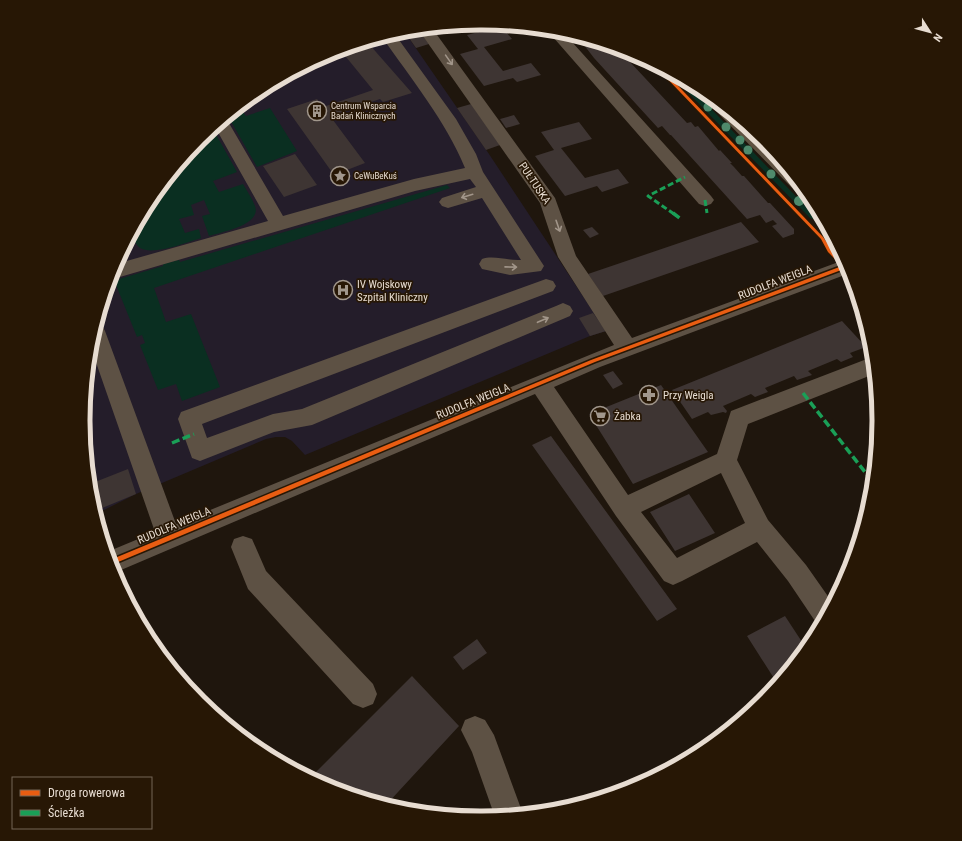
<svg xmlns="http://www.w3.org/2000/svg" width="962" height="841" font-family="'Roboto Condensed',sans-serif">
	<style>
		.medical { fill: #241d2a }
		.green { fill: #0a2f21 }
		.building { fill: #3e3533 }
		.lines { fill: none; stroke-linecap: round; stroke-linejoin: round }
		.minor { fill: #5d5144; fill-rule: evenodd }
		.major { fill: #5f5140; fill-rule: evenodd }
		.quiet-far1 { stroke: #1a9f57; stroke-width: 3; stroke-dasharray: 6 3; stroke-linecap: butt }
		.quiet { stroke: #1a9f57; stroke-width: 3.5; stroke-dasharray: 8 3.5; stroke-linecap: butt }
		.cycleway-casing { stroke: #271705; stroke-width: 3 }
		.cycleway { fill: #e95d12; fill-rule: evenodd }
		.tree { fill: #4f8a6c }
		.oneway { stroke: #a2968a }
		.labels { text-anchor: middle; stroke-width: 3.5; stroke-linejoin: round; paint-order: stroke }
		.far-poi-label { font-size: 9px; fill: #e7dcd1; stroke: #271705; text-anchor: start }
		.street-label { font-size: 11px; fill: #e7dcd1; stroke: #271705 }
		.poi-label { font-size: 11px; fill: #e7dcd1; stroke: #271705; text-anchor: start }
		.rim { fill: none; stroke: #e7dcd1; stroke-width: 5 }
	</style>
	<rect width="100%" height="100%" fill="#1f160d"/>
	<path class="medical" d="M404 31 489 154 606 331 590 336 305 455 292 441 285 437H276L266 439 136 494 96 514 91 498 84 420 91 343 114 268 151 199 200 139 260 90 329 53Z"/>
	<path class="green" d="M668 72 684 81 820 221 810 218Z
		M239 107 246 116 270 108 297 151 257 167 228 116Z
		M213 129 237 172 213 181 219 192 243 184C247 191 252 198 255 206 262 225 221 232 209 236L202 216 210 214 204 200 191 205 194 215 179 219 185 233 199 229 201 238C188 242 153 256 140 248 136 245 134 240 132 235L151 199 200 139Z
		M447 185 450 188 154 288 166 322 191 314 220 387 182 401 176 384 158 390 140 345 145 343 142 335 137 337 116 285 119 279 163 266V264L179 260 180 262Z"/>
	<path class="building" d="M501 26 512 39 484 47 503 71 531 63 541 75 517 82 513 78 484 86 460 54 478 49 467 35Z
		M418 29 429 44 416 48 404 31Z
		M581 37 617 48 687 123 691 122 695 127 698 126 719 151 720 150 732 163H730L734 167 742 176H744L768 203H770L794 229V234L783 238 772 226 777 224 773 220 766 223 760 215 747 219 671 135H670L662 126 658 128 594 58 584 45 587 44Z
		M369 44 412 93 383 102 380 99 359 106 364 113 357 115 352 109 330 116 365 163 334 175 287 109 317 99 323 107 373 90 342 52Z
		M471 104 500 145 486 150 457 108Z
		M514 115 520 124 506 128 500 119Z
		M579 122 592 139 561 148 585 178 618 169 629 183 602 192 597 186 565 196 535 156 554 150 541 132Z
		M295 154 317 185 284 197 263 166Z
		M741 222 759 242 603 296 588 274Z
		M592 227 599 234 590 238 583 230Z
		M859 306 860 307 866 328 855 315 859 313 853 308Z
		M593 313 606 331 590 336 579 318Z
		M842 321 866 347 850 353 853 357 841 362 837 359 808 371 812 375 797 380 794 376 765 388 768 392 755 397 751 394 723 406 727 411 726 413 723 412 711 415 708 412 692 419 672 390Z
		M613 371 623 384 613 389 603 375Z
		M661 385 708 452 633 484 589 414Z
		M551 436 677 609 657 621 532 445Z
		M128 469 136 494 95 511 91 498 90 484Z
		M689 494 715 533 675 551 650 512Z
		M785 616 806 648 777 683 747 636Z
		M477 639 487 653 463 670 453 657Z
		M412 676 459 726 386 805 329 788 310 778Z"/>
	<g class="lines">
		<path class="minor" d="M432 28 555 198 576 256 632 338 844 260 850 273 600 367 554 387 628 495 717 454 731 411 872 357 874 374 748 424 737 460 768 520 806 565 832 602 820 625 817 624 788 581 757 542 682 581 673 585 664 581 616 516 535 394 114 573 107 552 155 532 91 348 97 324 102 325 105 331 176 524 614 345 558 257 540 203 418 29ZM721 473 745 523 677 558 641 512Z
			M546 29 563 32 711 196 714 200 711 204 705 206 699 204Z
			M394 33 456 119 476 154 483 172 544 266 541 271 510 275 482 269 479 264 482 259C494 255 508 261 521 260L482 198 448 208 442 206 439 202 442 198 476 187 470 179 415 191 113 279 111 278 116 264 268 221 215 127 226 118 283 216 414 179 465 168C445 120 412 80 382 37Z
			M283 78 286 81C281 88 272 91 264 88Z
			M546 279 553 281 556 286 553 291 202 424 207 438 273 414 302 409 556 306 563 303 570 306 573 311 570 316 312 425 274 432 200 461 192 458 178 419 181 412Z
			M243 536 252 539 266 571 373 684 377 694 373 704 363 708 353 704 248 589 231 547 234 539Z
			M475 716 485 720 494 735 523 814 495 817 472 752 461 730 465 720Z"/>
		<path class="major" d="M714 101 762 140 807 194 803 195 797 193 714 109 712 105Z"/>
		<path class="quiet-far1" d="M705 200 707 213
			M674 214 648 196 685 177"/>
		<path class="quiet" d="M673 213 681 219
			M803 393 872 481
			M172 443 194 434"/>
		<g class="cycleway-casing">
			<path id="cycleway" d="M656 65 661 68 823 237 832 250 846 265 849 271H846L844 269 595 362 111 565 110 560 591 360 842 266 828 252 821 239 656 67Z"/>
		</g>
		<use href="#cycleway" class="cycleway"/>
	</g>
	<g class="tree">
		<circle cx="708" cy="107" r="4.5"/>
		<circle cx="726" cy="127" r="4.5"/>
		<circle cx="740" cy="140" r="4.5"/>
		<circle cx="748" cy="150" r="4.5"/>
		<circle cx="771" cy="174" r="4.5"/>
		<circle cx="799" cy="201" r="5"/>
	</g>
	<defs><path id="oneway-shaft" d="M-6 0H5M1.5-3L5.5 0L1.5 3" fill="none" stroke-width="1.6" stroke-linecap="round" stroke-linejoin="round"/></defs>
	<g class="oneway">
		<use href="#oneway-shaft" transform="translate(449 60) rotate(55)"/>
		<use href="#oneway-shaft" transform="translate(467 196) rotate(163)"/>
		<use href="#oneway-shaft" transform="translate(558 226) rotate(71)"/>
		<use href="#oneway-shaft" transform="translate(511 267) rotate(1)"/>
		<use href="#oneway-shaft" transform="translate(543 320) rotate(-23)"/>
	</g>
	<defs>
		<g id="building-ring" transform="scale(1)"><circle r="9.5" fill="#271705" stroke="#a1978c" stroke-width="1.5"/><path d="M-4-6H4V6H1V3H-1V6H-4ZM-2.5-4.3h1.7v1.8h-1.7ZM.8-4.3h1.7v1.8H.8ZM-2.5-1h1.7V.8h-1.7ZM.8-1h1.7V.8H.8Z" fill="#a1978c"/></g>
		<g id="sight-ring" transform="scale(1)"><circle r="9.5" fill="#271705" stroke="#a1978c" stroke-width="1.5"/><path d="M0-6L1.8-2.2L6-1.7L2.9 1.2L3.7 5.4L0 3.3L-3.7 5.4L-2.9 1.2L-6-1.7L-1.8-2.2Z" fill="#a1978c"/></g>
		<g id="hospital-ring" transform="scale(1)"><circle r="9.5" fill="#271705" stroke="#a1978c" stroke-width="1.5"/><path d="M-5-5h3v3.5h4V-5h3V5h-3V1.5h-4V5h-3Z" fill="#a1978c"/></g>
		<g id="pharmacy-ring" transform="scale(1)"><circle r="9.5" fill="#271705" stroke="#a1978c" stroke-width="1.5"/><path d="M-2-6h4v4h4v4h-4v4h-4v-4h-4v-4h4Z" fill="#a1978c"/></g>
		<g id="supermarket-ring" transform="scale(1)"><circle r="9.5" fill="#271705" stroke="#a1978c" stroke-width="1.5"/><path d="M-6-5.5h2.5l.6 2H6L4.5 2H-2.5L-4.4-4H-6ZM-1.5 3.2a1.3 1.3 0 1 0 .1 0ZM3 3.2a1.3 1.3 0 1 0 .1 0Z" fill="#a1978c"/></g>
	</defs>
	<g fill-rule="evenodd">
		<use href="#building-ring" x="317" y="111"/>
		<use href="#sight-ring" x="340" y="176"/>
		<use href="#hospital-ring" x="343" y="290"/>
		<use href="#pharmacy-ring" x="649" y="395"/>
		<use href="#supermarket-ring" x="600" y="416"/>
	</g>
	<g class="labels">
		<g class="far-poi-label">
			<text x="331" y="109">Centrum Wsparcia<tspan x="331" dy="10">Badań Klinicznych</tspan></text>
			<text x="354" y="179">CeWuBeKuś</text>
		</g>
		<g class="street-label">
			<text transform="translate(535 183) rotate(56)" y="4">PUŁTUSKA</text>
			<text transform="translate(775 282) rotate(-21)" y="4">RUDOLFA WEIGLA</text>
			<text transform="translate(473 401) rotate(-22)" y="4">RUDOLFA WEIGLA</text>
			<text transform="translate(174 525) rotate(-23)" y="4">RUDOLFA WEIGLA</text>
		</g>
		<g class="poi-label">
			<text x="357" y="288">IV Wojskowy<tspan x="357" dy="13">Szpital Kliniczny</tspan></text>
			<text x="663" y="399">Przy Weigla</text>
			<text x="614" y="420">Żabka</text>
		</g>
	</g>
	<path d="M0 0H962V841H0ZM480 30H482A390 390 0 0 1 872 420V421A390 390 0 0 1 482 811H480A390 390 0 0 1 90 421V420A390 390 0 0 1 480 30Z" fill="#271705" fill-rule="evenodd"/>
	<path class="rim" d="M480 30H482A390 390 0 0 1 872 420V421A390 390 0 0 1 482 811H480A390 390 0 0 1 90 421V420A390 390 0 0 1 480 30Z"/>
	<rect x="12" y="777" width="140" height="52" fill="#271705" stroke="#746657"/>
	<rect x="20" y="790" width="20" height="6" fill="#e95d12" stroke="#746657"/>
	<text x="48" y="797" font-size="12" fill="#e7dcd1">Droga rowerowa</text>
	<rect x="20" y="810" width="20" height="6" fill="#1a9f57" stroke="#746657"/>
	<text x="48" y="817" font-size="12" fill="#e7dcd1">Ścieżka</text>
	<g transform="translate(930 32) rotate(126)" stroke="#271705" stroke-width="3" paint-order="stroke">
	<path d="M0-3L7 15L0 10L-7 15Z" fill="#e7dcd1"/>
	<text y="-6" font-size="11" font-weight="bold" text-anchor="middle" fill="#e7dcd1">N</text>
	</g>
</svg>
